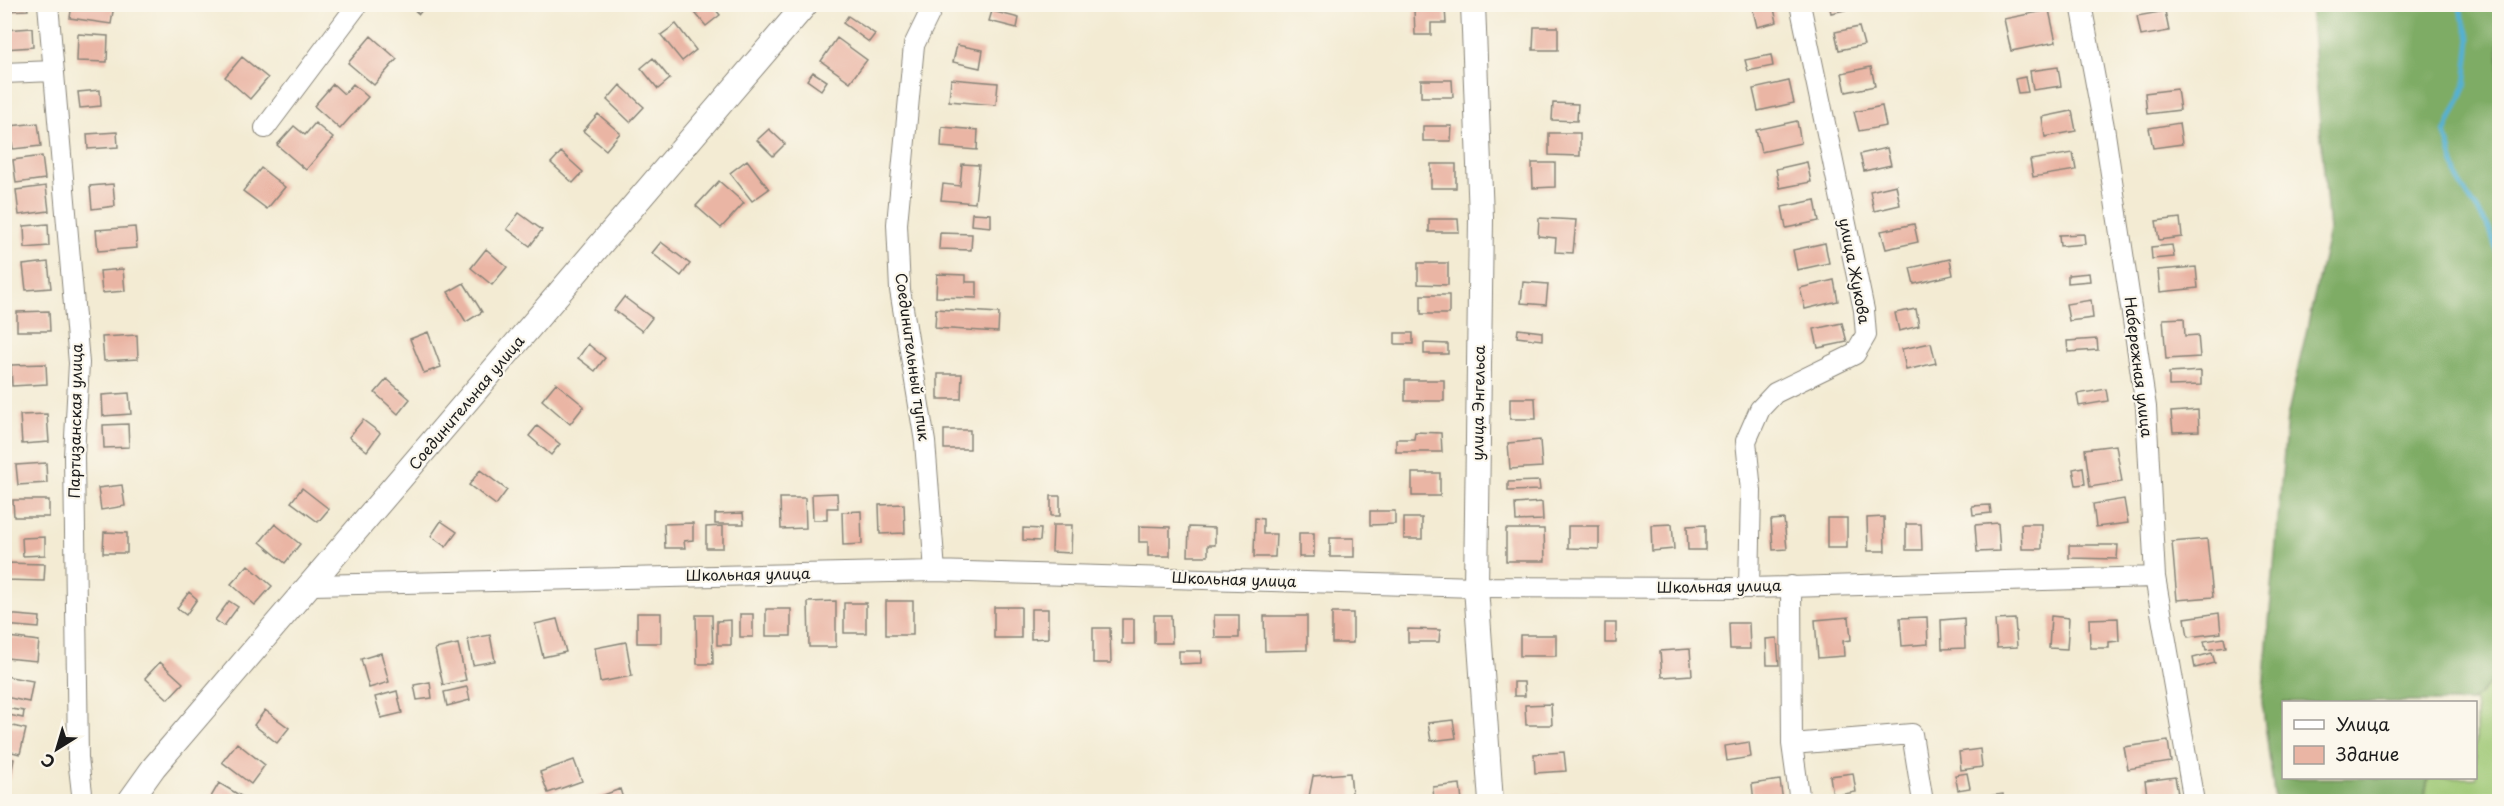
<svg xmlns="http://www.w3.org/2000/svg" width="2504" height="806" font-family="'Playpen Sans',sans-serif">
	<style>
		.green { fill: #9dc773; stroke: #5c7248; stroke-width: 1.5 }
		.forest { fill: #7eac65; stroke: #4d6440; stroke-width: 1.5 }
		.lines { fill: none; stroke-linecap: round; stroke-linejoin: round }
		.stream { stroke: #54b1d2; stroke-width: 5 }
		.building { fill: #eab5a4 }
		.minor-casing { stroke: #888478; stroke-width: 22 }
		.tertiary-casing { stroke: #888478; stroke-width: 26 }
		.minor { stroke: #fff; stroke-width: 20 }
		.tertiary { stroke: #fff; stroke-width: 24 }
		.labels { text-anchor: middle; stroke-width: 4.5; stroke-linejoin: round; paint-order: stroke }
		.street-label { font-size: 15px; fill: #1c1c1c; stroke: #fbf7ec }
	</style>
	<rect width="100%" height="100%" fill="#fbf7ec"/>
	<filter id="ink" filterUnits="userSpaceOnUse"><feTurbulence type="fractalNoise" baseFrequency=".0167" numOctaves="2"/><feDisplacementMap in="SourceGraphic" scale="12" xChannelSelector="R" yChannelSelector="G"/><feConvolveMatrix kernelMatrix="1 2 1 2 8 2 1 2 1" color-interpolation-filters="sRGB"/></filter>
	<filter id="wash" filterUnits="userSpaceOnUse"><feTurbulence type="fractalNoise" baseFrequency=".008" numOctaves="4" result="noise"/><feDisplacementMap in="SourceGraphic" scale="24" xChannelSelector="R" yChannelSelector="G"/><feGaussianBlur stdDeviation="1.35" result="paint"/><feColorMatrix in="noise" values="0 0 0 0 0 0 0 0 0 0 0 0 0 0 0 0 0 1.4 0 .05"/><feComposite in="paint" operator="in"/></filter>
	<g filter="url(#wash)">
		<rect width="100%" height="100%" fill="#f3ebd3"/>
		<path class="green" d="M2499 674V801L2424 802 2428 778H2476V702H2472Z"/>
		<path class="forest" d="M2310 5H2499V674L2472 702H2284V778H2428L2424 801H2275L2262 702 2287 417 2329 231Z"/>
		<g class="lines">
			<path class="stream" d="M2458 4 2470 38 2465 87 2445 133 2460 184 2490 230 2500 260"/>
		</g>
		<g id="blocks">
			<path class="building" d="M72 4 114 5 111 24 70 18Z
				M407 4H427L419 14Z
				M696 4H711L720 15 706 26 691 8Z
				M1759 4H1773L1777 22 1757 27 1752 6Z
				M1829 4H1854V8L1831 13Z
				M4 5H27L28 10 4 11Z
				M1445 8 1446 23H1431V35H1415L1414 9Z
				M2049 10 2056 42 2011 51 2004 19Z
				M992 11 1019 18 1017 28 989 21Z
				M2165 11 2169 31 2141 36 2137 16Z
				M848 16 875 34 869 42 843 23Z
				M676 24 696 50 682 61 661 35Z
				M1534 27H1558V50H1533Z
				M1859 27 1864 45 1839 50 1835 32Z
				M32 28 33 47 4 49V30Z
				M78 34 108 36 107 62 77 61Z
				M371 36 397 59 374 85 348 63Z
				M837 38 867 60 850 82 821 61Z
				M957 45 983 50 980 68 953 62Z
				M1771 55 1773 66 1748 71 1745 60Z
				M242 57 268 78 250 99 225 77Z
				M653 58 670 79 658 89 641 68Z
				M1871 67 1875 86 1846 92 1842 73Z
				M2058 67 2061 86 2033 90 2030 71Z
				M813 72 827 81 821 90 807 80Z
				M2025 77 2028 92 2018 93 2015 79Z
				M951 79 998 83 996 105 949 101Z
				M1421 80H1452L1453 97H1421Z
				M1789 81 1794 103 1758 111 1753 89Z
				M333 84 344 94 353 84 368 97 340 129 314 106Z
				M620 85 644 107 630 122 607 100Z
				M2177 89 2180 110 2147 114 2145 93Z
				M100 90 101 106 80 108 78 92Z
				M1553 103 1578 104 1577 121 1552 120Z
				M1882 106 1886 126 1859 131 1854 112Z
				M2072 111 2076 131 2045 137 2042 117Z
				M598 114 620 133 606 150 583 131Z
				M1797 121 1801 143 1761 152 1756 130Z
				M38 123 41 146 13 149 10 126Z
				M315 123 333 138 306 170 277 145 294 126 305 135Z
				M2179 123 2182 144 2153 148 2149 128Z
				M1423 126H1452L1451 141H1423Z
				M942 127 978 130 977 150 941 147Z
				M769 129 785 144 773 156 757 140Z
				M117 132 118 147 88 149 87 134Z
				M1549 133H1580V156L1549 155Z
				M1887 148 1891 165 1864 171 1860 154Z
				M561 152 583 172 573 183 551 163Z
				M2073 153 2076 170 2033 177 2030 160Z
				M42 156 45 179 16 183 13 160Z
				M747 160 769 189 752 201 730 173Z
				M1807 162 1811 182 1780 188 1776 169Z
				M1532 163H1555V187L1533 188Z
				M962 164 979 165 975 203 941 200 943 184 960 186Z
				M1431 164H1456V188H1431Z
				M261 168 285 187 267 209 243 191Z
				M719 181 744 203 721 228 696 206Z
				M113 184 115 206 92 209 90 186Z
				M1896 185 1900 205 1874 211 1870 191Z
				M46 186 49 211 19 215 16 190Z
				M1815 200 1819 221 1786 228 1782 207Z
				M519 213 542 230 530 246 507 229Z
				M972 213 991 214V227L971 225Z
				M1539 218 1576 220 1573 253 1555 252 1556 238 1538 236Z
				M2180 218 2182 237 2159 240 2156 221Z
				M1429 219H1458L1459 232H1429Z
				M48 224 49 246 25 248 24 226Z
				M1914 224 1918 242 1886 249 1881 231Z
				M135 227 137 248 98 251 96 230Z
				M940 233 972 234 971 250 939 249Z
				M2084 234 2085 244 2060 246 2059 235Z
				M661 242 690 264 681 276 652 253Z
				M1825 243 1829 263 1797 270 1793 250Z
				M2172 245 2174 257 2152 259 2151 247Z
				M486 249 507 267 492 285 471 268Z
				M1950 259 1953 275 1914 284 1910 268Z
				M48 262 51 288 26 290 23 265Z
				M1418 263H1448V285L1418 284Z
				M2196 267 2198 288 2160 292 2158 270Z
				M123 269 125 291 102 293 100 271Z
				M2089 273 2090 281 2068 283V275Z
				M937 274 966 275V282H977V298L936 297Z
				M1834 280 1838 301 1805 309 1800 288Z
				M1523 282 1548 284 1546 305 1521 303Z
				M464 283 482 312 466 322 448 292Z
				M1421 295H1449V314H1421Z
				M624 297 652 318 642 331 614 310Z
				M2091 300 2093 318 2069 321 2066 304Z
				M936 309 999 313 998 332 935 328Z
				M1916 309 1919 326 1899 331 1895 313Z
				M49 311 50 331H17V312Z
				M2184 318 2185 336 2198 335 2200 357 2166 359 2163 319Z
				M1842 323 1847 342 1818 348 1814 329Z
				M1518 329 1542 332V340L1517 337Z
				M428 332 441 367 424 373 410 339Z
				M1395 333H1413V344H1395Z
				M137 335 138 359 104 361 102 337Z
				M2097 339 2098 350 2068 352 2067 341Z
				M1424 343 1448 344V354H1424Z
				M1931 343 1936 363 1906 370 1902 349Z
				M588 344 605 358 595 371 578 358Z
				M46 364 47 384 12 386 11 365Z
				M2201 371V385L2169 386V373Z
				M938 374H962L961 399H938Z
				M387 379 410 399 398 414 375 393Z
				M1405 380H1444V401H1405Z
				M556 383 584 406 570 424 542 400Z
				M2106 389 2108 401 2079 406 2077 394Z
				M129 393 131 414 103 416 102 395Z
				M1510 398H1535L1536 419H1510Z
				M2198 410 2199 431 2173 432 2171 412Z
				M47 414 49 442 22 444 20 415Z
				M363 420 380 433 367 451 349 437Z
				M128 424 129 447 104 448 103 425Z
				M537 426 560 444 551 455 529 436Z
				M944 430H970V449H944Z
				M1415 432 1441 433 1442 452H1396V439H1414Z
				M1540 440 1542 467 1510 469 1508 443Z
				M2116 445 2122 482 2090 487 2085 449Z
				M46 463 47 483 18 485 16 465Z
				M2083 467 2085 484 2076 485 2073 469Z
				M480 470 507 490 496 505 469 485Z
				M1412 473H1440V496H1412Z
				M1539 481 1540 490 1508 491V482Z
				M122 485 125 506 101 510 98 488Z
				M302 488 329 509 318 522 291 502Z
				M837 493 838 508H827V520H813L812 494Z
				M1051 496H1060V516H1051Z
				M780 498H805L806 528 781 529Z
				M2124 499 2128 523 2096 527 2093 504Z
				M13 500H49V517H14Z
				M1542 502 1543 520 1516 521 1515 504Z
				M904 504 905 533 880 534 879 505Z
				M1990 505 1991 513 1973 515 1972 506Z
				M861 511 862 544 843 545 842 512Z
				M1370 511H1395V524L1370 525Z
				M743 513 744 524H715V514Z
				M1884 517 1885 551H1868L1867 518Z
				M1255 518 1263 519V534H1276L1275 557H1254Z
				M1404 518H1422V539H1404Z
				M1827 518H1847V548H1827Z
				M1784 519 1787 549 1773 550 1771 520Z
				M441 521 457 532 446 547 431 536Z
				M693 523V540L684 541 685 548H665L664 524Z
				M1998 523 2000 551 1977 552 1975 525Z
				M275 524 300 544 285 563 260 542Z
				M1672 524 1674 549 1652 551 1651 525Z
				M1906 524H1921L1922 550H1906Z
				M2021 524H2042V549H2022Z
				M1053 525H1072L1071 553 1052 552Z
				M1705 525V550H1688L1687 526Z
				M723 526V548H706V527Z
				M1139 526 1170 527V556H1148V542H1139Z
				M1568 526H1599V549L1568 548Z
				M1189 527 1215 528V545H1208V556H1188Z
				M1023 528 1041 529 1040 541 1023 540Z
				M1506 529H1544L1545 561H1506Z
				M104 532 127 533V553H103Z
				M1299 533H1314V557H1299Z
				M45 537V555L23 556 22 538Z
				M1330 538H1354V557H1330Z
				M2207 539 2213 597 2177 600 2172 542Z
				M2069 545H2118L2117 559 2069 558Z
				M4 563 45 564 44 581 4 580Z
				M248 565 272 586 255 605 231 584Z
				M189 592 197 599 186 615 177 608Z
				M229 601 238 607 224 626 215 620Z
				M836 601V647H809L808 602Z
				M886 601H913V635H886Z
				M844 603H866V633H844Z
				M994 607H1021V638H994Z
				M766 609H791V636H766Z
				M1031 609H1048V638L1031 639Z
				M637 613H661V643H637Z
				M1332 613H1353V643H1332Z
				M2219 613 2221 633 2188 637 2185 618Z
				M4 614 40 617 39 628 4 625Z
				M740 614H753V637H740Z
				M696 615H712L713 664H697Z
				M1154 615H1171L1172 643H1154Z
				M1214 615H1239V638H1215Z
				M1264 616H1307V650L1265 651Z
				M2051 616 2069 618 2067 649 2049 648Z
				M1849 617 1851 640 1843 641 1844 656 1818 658 1815 620Z
				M1927 617 1928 644 1902 646 1900 618Z
				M1964 618 1965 648 1942 649 1941 620Z
				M2118 618 2119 641 2109 642V648H2090L2089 619Z
				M557 619 566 652 543 657 535 624Z
				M1122 619H1134V644H1122Z
				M2015 619 2017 647 1997 648 1995 620Z
				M731 620V645H717V621Z
				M1605 623H1616V643H1605Z
				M1729 623H1749L1750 649H1730Z
				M1093 628H1110L1111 663H1093Z
				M1408 629 1440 630 1439 642H1408Z
				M490 635 495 661 473 665 468 639Z
				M1520 635H1556V656H1520Z
				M8 637 39 641 37 661 6 658Z
				M1777 638 1779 665H1767L1766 639Z
				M2224 638 2226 647 2206 650 2204 641Z
				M626 642 632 676 600 682 595 648Z
				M458 644 466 680 443 685 435 649Z
				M1690 649 1692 675 1662 677 1660 651Z
				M1179 651H1201V663L1179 664Z
				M381 653 389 682 369 688 361 659Z
				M2212 653 2215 663 2195 668 2193 658Z
				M160 662 183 683 168 699 145 678Z
				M5 676 33 681 29 702 5 697Z
				M430 682 432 698 417 700 414 685Z
				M1514 682H1524L1525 696H1514Z
				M467 687 470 700 447 706 444 692Z
				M397 691 402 713 381 718 375 697Z
				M1551 704 1552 725H1526L1525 705Z
				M4 708 24 711 23 718 4 714Z
				M265 710 289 728 277 743 254 725Z
				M1453 720 1456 738 1431 741 1428 723Z
				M4 724 26 729 20 754 4 750Z
				M2168 741 2171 762 2128 769 2124 747Z
				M1749 742 1751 757 1727 761 1725 746Z
				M237 743 265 765 251 784 222 762Z
				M1980 749 1982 767 1961 770 1959 752Z
				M1564 752 1566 771 1535 773 1534 754Z
				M4 757 14 759 10 780 4 779Z
				M574 760 582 781 548 793 540 772Z
				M1350 773 1353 802H1308L1313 776Z
				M1853 773 1856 792 1833 796 1830 776Z
				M1967 773 1970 788 1958 790 1955 775Z
				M2175 777 2179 799 2148 802 2145 781Z
				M1780 780 1783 802H1754L1752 784Z
				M219 783 246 799 244 802H208Z
				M1460 784 1462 802H1434L1433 787Z
				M620 789 624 802H594L593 799Z
				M2003 794 2004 802H1967V799Z
				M1560 795 1561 802H1531L1530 798Z"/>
		</g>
	</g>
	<g filter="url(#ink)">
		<use href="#blocks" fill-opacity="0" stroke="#888478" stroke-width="1.5"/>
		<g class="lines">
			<g class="minor-casing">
				<path id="minor" d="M48 4 79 363 74 456 78 758 83 802
					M934 4 914 45 897 224 900 290 925 442 935 571
					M2081 4 2104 127 2146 407 2155 577 2194 802
					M4 73 54 71
					M265 128 358 4
					M312 585 935 571 1476 587 1749 588 2155 577
					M1791 586 1792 744 1800 802
					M1749 588 1751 491 1746 441 1760 409 1775 393 1855 354 1866 335 1864 310 1800 4
					M1792 744 1912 734 1923 802"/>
			</g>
			<g class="tertiary-casing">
				<path id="tertiary" d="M1473 4 1481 218 1476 587 1491 802
					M129 802 154 767 806 4"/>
			</g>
			<use href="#minor" class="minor"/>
			<use href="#tertiary" class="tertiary"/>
		</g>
	</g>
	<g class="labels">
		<g class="street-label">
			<text transform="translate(1854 271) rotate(79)" y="5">улица Жукова</text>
			<text transform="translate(912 357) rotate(82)" y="5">Соединительный тупик</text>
			<text transform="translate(2138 367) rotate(83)" y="5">Набережная улица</text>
			<text transform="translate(467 403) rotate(-50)" y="5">Соединительная улица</text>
			<text transform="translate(1479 403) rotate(-89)" y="5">улица Энгельса</text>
			<text transform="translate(76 421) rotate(-89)" y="5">Партизанская улица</text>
			<text transform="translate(748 575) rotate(-1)" y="5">Школьная улица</text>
			<text transform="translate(1234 580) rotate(2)" y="5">Школьная улица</text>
			<text transform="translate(1719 587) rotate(-1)" y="5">Школьная улица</text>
		</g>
	</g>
	<rect width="2504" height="806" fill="none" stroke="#fbf7ec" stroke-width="24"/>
	<rect x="2282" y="701" width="195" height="78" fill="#fbf7ec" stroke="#a29f99" stroke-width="1.5"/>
	<rect x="2294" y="720" width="30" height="9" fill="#ffffff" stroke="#a29f99" stroke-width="1.5"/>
	<text x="2336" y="731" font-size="18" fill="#1c1c1c">Улица</text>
	<rect x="2294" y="746" width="30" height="18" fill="#eab5a4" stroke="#a29f99" stroke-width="1.5"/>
	<text x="2336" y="761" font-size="18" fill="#1c1c1c">Здание</text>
	<g transform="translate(57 749) rotate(217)" stroke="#fbf7ec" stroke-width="4.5" paint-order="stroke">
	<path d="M0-4.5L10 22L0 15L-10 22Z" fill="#1c1c1c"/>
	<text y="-9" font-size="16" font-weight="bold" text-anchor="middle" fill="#1c1c1c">С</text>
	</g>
</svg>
